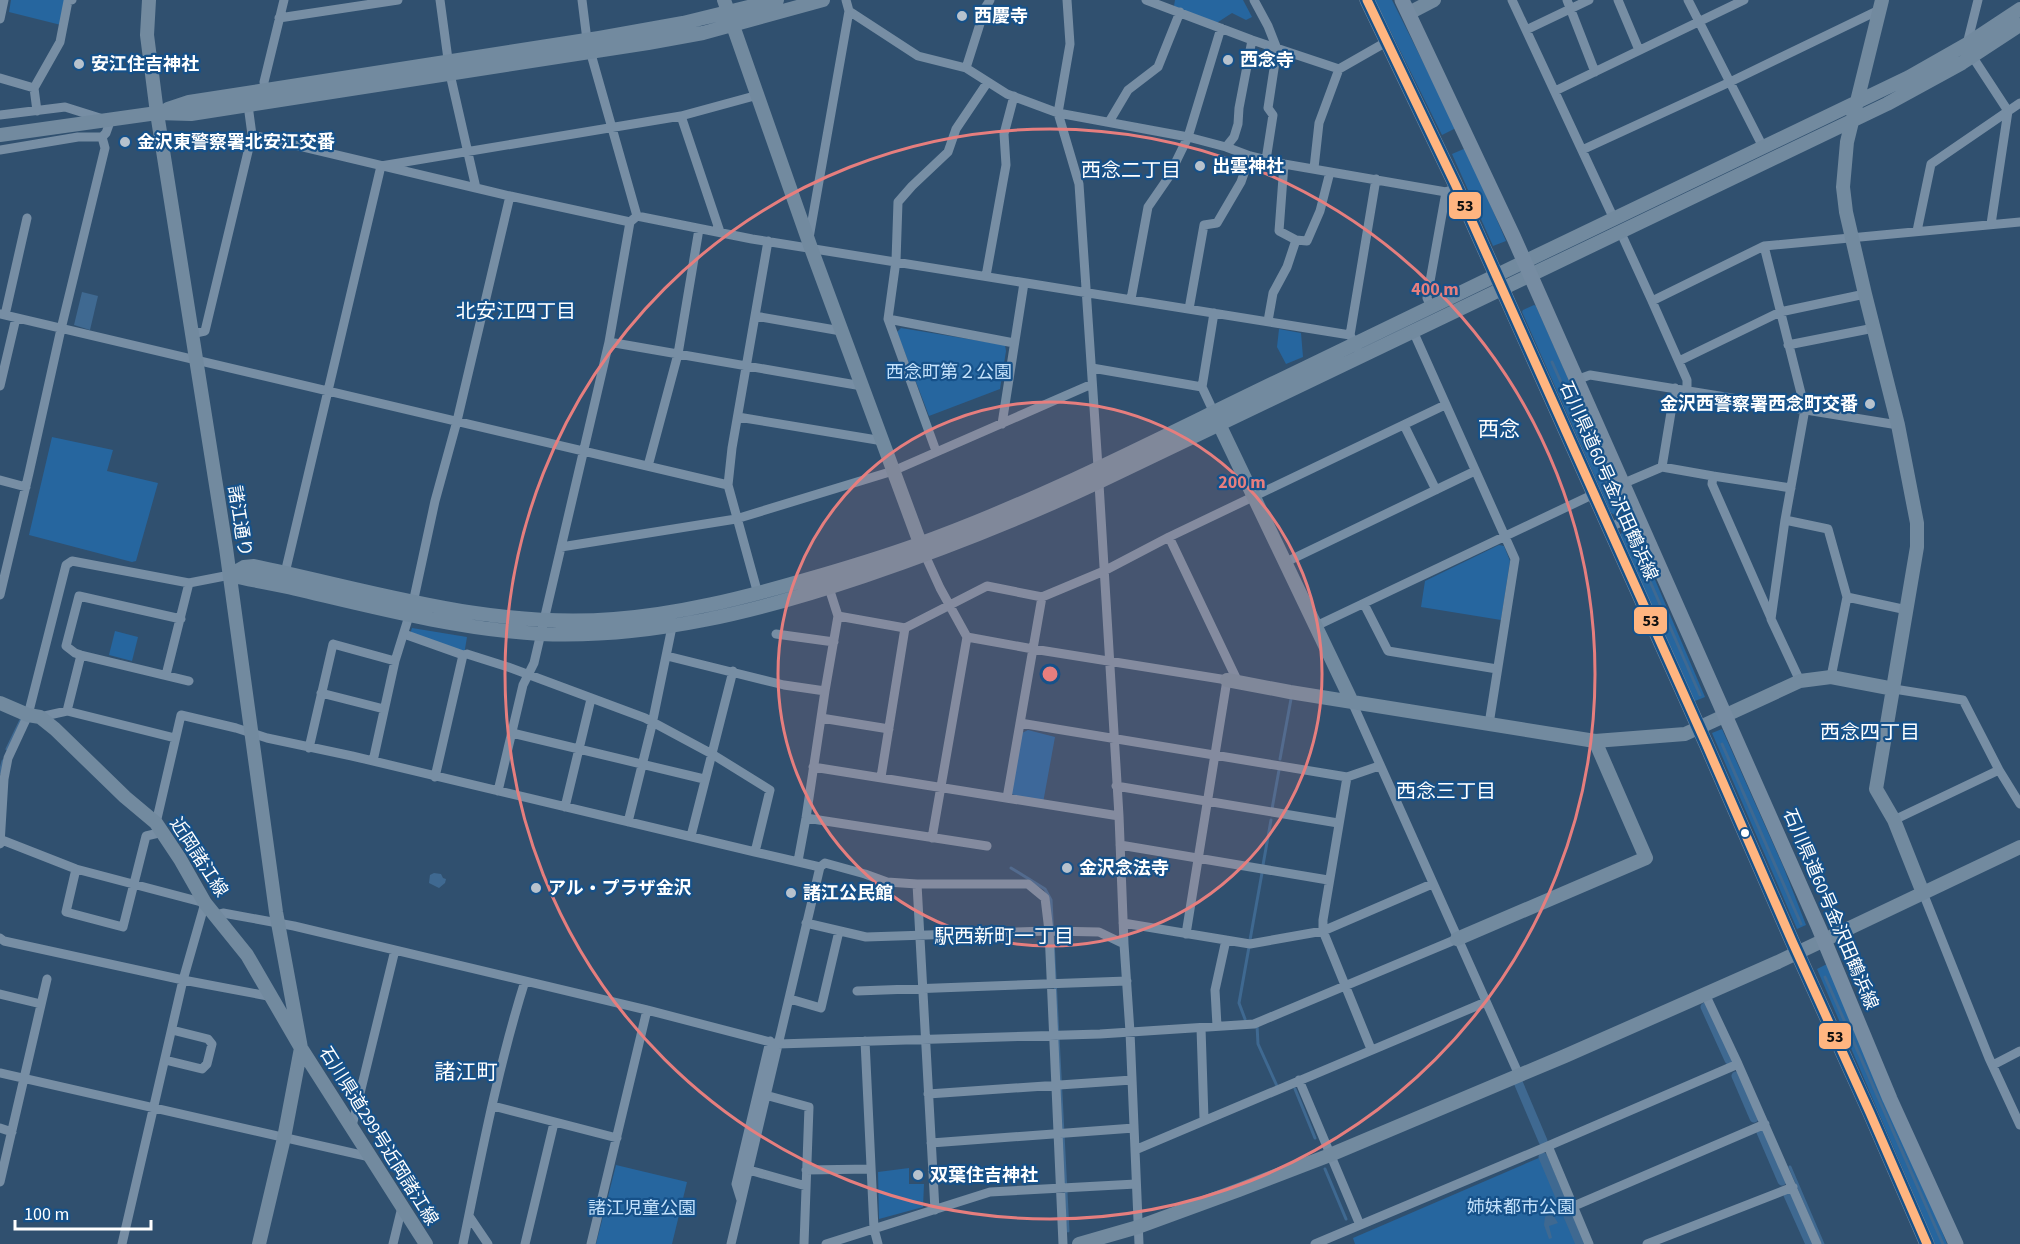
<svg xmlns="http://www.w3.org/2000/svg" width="2020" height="1244" font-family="'Source Sans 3','Noto Sans JP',sans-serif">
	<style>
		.green { fill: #26669f }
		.water { fill: #3f6991 }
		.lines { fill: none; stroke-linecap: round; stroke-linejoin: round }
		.stream { stroke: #3f6991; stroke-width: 3 }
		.canal { stroke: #3f6991; stroke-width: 9 }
		.street { stroke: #778ea4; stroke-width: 9 }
		.secondary { stroke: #728a9f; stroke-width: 14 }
		.primary { stroke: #768ca2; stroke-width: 15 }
		.bus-1-casing { stroke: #165189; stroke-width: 14 }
		.bus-1 { stroke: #ffb580; stroke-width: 9 }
		.ring { fill: none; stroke: #e67e7e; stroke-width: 3 }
		.poi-dot { fill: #b7c2cd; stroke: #165189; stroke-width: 2 }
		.bus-dot { fill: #fff; stroke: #165189; stroke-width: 2 }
		.labels { text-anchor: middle; stroke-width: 4.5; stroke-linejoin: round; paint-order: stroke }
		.poi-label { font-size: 18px; font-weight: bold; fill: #fff; stroke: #165189; text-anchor: start }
		.park-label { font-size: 18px; fill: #c3e1fb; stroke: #165189 }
		.street-label { font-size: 18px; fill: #fff; stroke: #165189 }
		.neighbourhood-label { font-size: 20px; fill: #fff; stroke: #165189 }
		.quarter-label { font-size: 21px; fill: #fff; stroke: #165189 }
		.centre { fill: #e67e7e; stroke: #165189; stroke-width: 3 }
		.ring-label { font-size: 18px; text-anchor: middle; font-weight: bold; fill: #e67e7e; stroke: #165189; stroke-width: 4.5; stroke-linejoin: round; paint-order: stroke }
		.line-badge { stroke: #165189; stroke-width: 2 }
		.pale-badge-label { font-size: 16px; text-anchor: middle; font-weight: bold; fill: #111 }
	</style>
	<rect width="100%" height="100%" fill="#30506f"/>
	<path class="green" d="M11 0H65L61 25 9 12Z
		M1175 0H1243L1252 17 1246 20 1232 13 1212 26 1173 12Z
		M1375 0H1392L1456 128 1442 135Z
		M1466 148 1506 241 1493 246 1452 154Z
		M1534 305 1536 306 1625 507 1623 511 1615 515 1611 513 1522 312 1523 310Z
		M901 328 1005 345 1006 351 1000 389 929 416 897 332Z
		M1279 329 1301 333 1303 357 1286 364 1277 347Z
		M52 437 113 450 107 471 158 483 136 561 132 562 29 535Z
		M1633 528 1705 697 1695 701 1620 534Z
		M1499 545 1504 546 1510 561 1501 620 1421 607 1425 581Z
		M412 628 467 637 464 655 409 637Z
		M115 631 138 637 132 661 109 655Z
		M1722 729 1783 866 1806 925 1797 929 1712 733Z
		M1028 730 1055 737 1043 803 1011 794 1022 733Z
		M1827 964 1933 1209 1947 1244H1935L1817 969Z
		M1541 1157 1578 1244H1355L1353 1238Z
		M616 1165 687 1182 672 1244H596Z
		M909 1168V1184H924L923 1207 879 1219 878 1172Z"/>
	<path class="water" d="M82 292 98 296 90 330 74 325Z
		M434 873 441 874 443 878 446 879 445 883 439 888 429 883 430 875Z
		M1550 1213 1553 1215 1558 1223 1549 1226 1552 1238 1549 1239 1544 1225 1545 1217Z"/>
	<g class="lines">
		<path class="stream" d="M1552 362 1617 507
			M1630 536 1700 695
			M1722 744 1801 924
			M7 749 21 720
			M1280 759 1291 699
			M0 773 3 761
			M1272 809 1279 770
			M1263 865 1271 820
			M1011 868 1045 889 1051 900 1068 1231
			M1250 940 1262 873
			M1825 977 1943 1244
			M1245 1019 1239 1003 1249 947
			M1257 1025 1258 1044 1277 1086
			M1295 1089 1315 1138
			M1790 1167 1823 1244
			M1325 1169 1346 1219"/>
		<path class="canal" d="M1705 1007 1729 1060
			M1736 1076 1754 1118
			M1518 1082 1543 1141
			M1761 1132 1782 1181
			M1543 1157 1580 1244
			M1788 1195 1809 1242"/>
		<path class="street" d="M582 0 587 40 637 216
			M846 0 849 11 918 56 966 68 1007 94 1058 113 1188 137 1226 147 1250 156 1284 164 1446 192
			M1146 0 1252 40 1339 69 1388 41
			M1254 0 1268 26 1277 49 1268 108 1273 115 1266 160
			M1512 0 1614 219
			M1567 0 1595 72
			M1618 0 1639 50
			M1688 0 1763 147
			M279 18 398 0
			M0 19 4 0
			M1526 30 1589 0
			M1967 44 1978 0
			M1972 56 2008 111 1991 224
			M966 68 985 8 990 0
			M0 78 34 88
			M1555 91 1744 0
			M266 94 264 82 284 0
			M37 111 34 88 60 42 68 1 72 0
			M0 115 65 107 100 118
			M681 116 720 232
			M1109 122 1128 90 1158 67 1180 12
			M252 135 476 188
			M1226 147 1234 137 1238 124 1239 108 1252 40
			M0 150 78 137H102L106 133 111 119
			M1582 150 1730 82 1879 10
			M381 166 681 116 758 95
			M1314 168 1319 123 1339 69
			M510 196 630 222
			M1620 231 1652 301 1764 246 2020 222
			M1917 231 1931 164 2020 103
			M809 238 849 11
			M1296 240 1307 241 1320 211 1330 172
			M1764 246 1805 409 1785 520 1771 619 1800 681
			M986 276 1006 165 1004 134 1014 96
			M1131 299 1148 207 1168 178 1188 137 1221 28
			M1652 301 1687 380V390
			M1431 307 1427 298 1446 192 1451 190
			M1189 309 1204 225 1217 223 1241 182 1250 156
			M1214 313 1202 387 1216 417
			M0 314 728 485
			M5 315 27 218
			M755 316 841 331
			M888 319 1014 343
			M1268 321 1273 293 1287 267 1296 240 1279 231 1284 164
			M1413 331 1515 559 1489 724
			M191 334 205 331 252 135 248 105
			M1350 335 1376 179
			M609 342 862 386
			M1788 345 1874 328
			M1679 361 1780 312 1865 294
			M1092 368 1202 387
			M1576 380 1590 375 1898 425
			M0 386 16 318
			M738 417 883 441
			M1002 424 1024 283
			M1404 425 1436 490
			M936 451 888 319 896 261 898 202 912 186 948 152 956 129 987 83
			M648 466 678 354 699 229
			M1662 467 1675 388
			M1713 476 1791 488
			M0 480 26 487
			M1622 484 1662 467 1713 476 1712 484 1771 618
			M1785 520 1828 529 1847 597 1831 677
			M1609 528 1635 515
			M1169 537 1238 682
			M561 547 736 519 893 471 1092 384
			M925 555 940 588 967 637 932 838
			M1286 562 1475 471
			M285 573 381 166
			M758 594 728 485 732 448 768 241
			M0 595 29 473 61 329 105 148 102 137
			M1847 597 1907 610
			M1364 604 1388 651 1497 669
			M838 616 905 628 987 586 1042 597 1104 571 1169 537 1445 405
			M181 619 79 596 66 646 75 653 81 655 189 681
			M1316 626 1594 494
			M404 634 463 655 467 654 508 667 645 718 712 754 770 790 755 852
			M776 634 834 642
			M967 637 1033 649 1227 680 1186 934
			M667 656 784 685 825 691 838 616 829 588
			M166 675 189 583
			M1894 689 1963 700 1999 770 2020 804
			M321 693 384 709
			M1352 702 1519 1075
			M67 711 81 655
			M40 717 67 711 175 738
			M821 718 889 729
			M1020 723 1347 777
			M512 733 704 779
			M309 748 333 644 395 661
			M373 761 395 661 413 603 435 501 457 421 510 196 476 188 450 74 440 0
			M813 767 1119 816
			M435 777 463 655
			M881 777 905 628
			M1116 786 1338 823
			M498 791 523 685 534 663 609 342 630 222 637 216 752 239 1350 335 1357 348
			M1007 798 1042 597
			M565 807 591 699
			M806 818 987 846
			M1894 820 1999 770
			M628 822 651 729 673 622
			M156 823 181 715 236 728 267 738 352 756 755 852 820 867 825 863 865 874 887 882 917 884H1028L1045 898 1049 931 1099 932 1124 944 1119 816 1098 467 1079 184 1058 113 1070 44 1067 0
			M691 836 733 671
			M2 840 76 869 205 903 183 980 122 1244
			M0 844 4 779 8 758 28 715 66 565 72 561 189 583 230 575
			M1120 845 1328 880
			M798 861 806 818 825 691
			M76 869 66 912 123 927 146 836 163 832
			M917 884 935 1210
			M1923 893 1989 1058 2020 1125
			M215 915 223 913 294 926 647 1010 778 1044 1100 1034 1254 1024 1457 939
			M806 923 866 937 1049 931 1063 1244
			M1123 923 1250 944 1323 931 1432 884
			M0 938 4 941 183 980 273 997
			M1124 944 1130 1032 1139 1244
			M857 991 1127 981
			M0 994 41 1004
			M1705 994 1738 1064 1817 1244
			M790 999 821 1008 839 931
			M1217 1026 1215 990 1226 940
			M1201 1028 1204 1119
			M865 1041 874 1229 878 1244
			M1371 1049 1323 931V920L1347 777 1379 766
			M165 1060 202 1069 207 1064 212 1044 208 1039 172 1030
			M1993 1065 2020 1051
			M0 1073 370 1157
			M1299 1080 1360 1225
			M758 1093 809 1107 804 1244
			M928 1094 1132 1080
			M493 1106 617 1138
			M352 1126 395 950
			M0 1128 12 1132
			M931 1143 1134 1128
			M1135 1150 1486 1002
			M749 1170 806 1186
			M806 1170 871 1169
			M0 1182 47 979
			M741 1200 736 1184 770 1041
			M1574 1206 1765 1124
			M469 1216 488 1244
			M393 1244 402 1207
			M463 1244C481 1156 498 1067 525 981
			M525 1244 554 1123
			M591 1244 647 1010
			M731 1244 820 867
			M826 1244 990 1192 1136 1184
			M1315 1244 1548 1146
			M1589 1244 1548 1146 1738 1064
			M1647 1244 1793 1187"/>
		<path class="secondary" d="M149 0 147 35 157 113 226 548 276 912 301 1048 284 1138 259 1244
			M724 0 811 248 923 551
			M1882 0 1847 142 1843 187 1846 212 1865 294 1898 425 1917 523V547L1876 789 1894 820 1923 893
			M1409 13 1434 0
			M168 109 189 102 599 38 683 23 777 0
			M0 135 157 113 191 114 648 43 703 33 823 0
			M1219 424 1352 702
			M230 575 244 567 254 566C374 591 489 629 614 619 679 614 743 598 805 580 843 569 880 558 916 545 1042 500 1161 437 1282 379 1491 278 1699 177 1909 77L1967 44 2020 9
			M230 575C252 581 274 583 296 589 377 608 457 629 540 634 651 639 760 611 864 576 944 549 1022 518 1099 482L1887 104 1962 63 2020 25
			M1227 680 1290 692 1595 741 1685 734 1800 681 1831 677 1894 689
			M0 703 28 715 40 717 55 729 125 797 156 823 180 859 205 903 247 955 301 1048 426 1244
			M1457 939 1646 858 1595 741
			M1079 1244 1138 1227 1239 1190 1330 1155 1565 1056 1778 962 2020 847"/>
		<path class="primary" d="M1367 0 1457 188 1707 746 1792 941 1870 1113 1927 1244
			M1402 0 1514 238 1819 928 1890 1099 1956 1244"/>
		<g class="bus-1-casing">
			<path id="bus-1" d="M1367 0 1457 188 1707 746 1792 941 1870 1113 1927 1244"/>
		</g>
		<use href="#bus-1" class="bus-1"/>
	</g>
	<circle cx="1050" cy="674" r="272" fill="#e67e7e" fill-opacity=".12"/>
	<g class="ring">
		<circle cx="1050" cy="674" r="272"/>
		<circle cx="1050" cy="674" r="545"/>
	</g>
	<g class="poi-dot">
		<circle cx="962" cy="16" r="6"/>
		<circle cx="1228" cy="60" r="6"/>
		<circle cx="79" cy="64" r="6"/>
		<circle cx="125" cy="142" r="6"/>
		<circle cx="1200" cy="166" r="6"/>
		<circle cx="1870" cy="404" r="6"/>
		<circle cx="1067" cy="868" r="6"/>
		<circle cx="536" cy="888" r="6"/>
		<circle cx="791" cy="893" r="6"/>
		<circle cx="918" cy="1175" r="6"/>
	</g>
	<circle class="bus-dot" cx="1745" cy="833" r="5"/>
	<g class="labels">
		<g class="poi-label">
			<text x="974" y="22">西慶寺</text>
			<text x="1240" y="66">西念寺</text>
			<text x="91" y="70">安江住吉神社</text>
			<text x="137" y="148">金沢東警察署北安江交番</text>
			<text x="1212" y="172">出雲神社</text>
			<text x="1858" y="410" text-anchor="end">金沢西警察署西念町交番</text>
			<text x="1079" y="874">金沢念法寺</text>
			<text x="548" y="894">アル・プラザ金沢</text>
			<text x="803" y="899">諸江公民館</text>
			<text x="930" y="1181">双葉住吉神社</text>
		</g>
		<g class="park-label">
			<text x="949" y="378">西念町第２公園</text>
			<text x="1521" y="1213">姉妹都市公園</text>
			<text x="642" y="1214">諸江児童公園</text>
		</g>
		<g class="street-label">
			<text transform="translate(1609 481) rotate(66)" y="6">石川県道60号金沢田鶴浜線</text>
			<text transform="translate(240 521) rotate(81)" y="6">諸江通り</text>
			<text transform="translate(199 857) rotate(57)" y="6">近岡諸江線</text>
			<text transform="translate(1831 909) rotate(67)" y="6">石川県道60号金沢田鶴浜線</text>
			<text transform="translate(379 1136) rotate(58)" y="6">石川県道299号近岡諸江線</text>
		</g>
		<g class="neighbourhood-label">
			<text x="1131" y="177">西念二丁目</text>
			<text x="516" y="318">北安江四丁目</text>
			<text x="1870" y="739">西念四丁目</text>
			<text x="1446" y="798">西念三丁目</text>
			<text x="1004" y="943">駅西新町一丁目</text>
		</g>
		<g class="quarter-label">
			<text x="1499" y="436">西念</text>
			<text x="466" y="1079">諸江町</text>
		</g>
	</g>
	<circle cx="1050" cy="674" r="9" class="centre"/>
	<g class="ring-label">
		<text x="1435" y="295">400 m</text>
		<text x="1242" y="488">200 m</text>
	</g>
	<g class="line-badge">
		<rect x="1448" y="191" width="34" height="29" rx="6" fill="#ffb580"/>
		<rect x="1633" y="606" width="35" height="29" rx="6" fill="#ffb580"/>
		<rect x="1818" y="1022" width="34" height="28" rx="6" fill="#ffb580"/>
	</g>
	<g class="pale-badge-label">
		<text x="1465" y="211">53</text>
		<text x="1651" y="626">53</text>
		<text x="1835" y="1042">53</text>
	</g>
	<path d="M15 1220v9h136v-9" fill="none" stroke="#ffffff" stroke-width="3"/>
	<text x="24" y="1220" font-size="18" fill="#ffffff" stroke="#165189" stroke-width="4.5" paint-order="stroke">100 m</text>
</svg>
